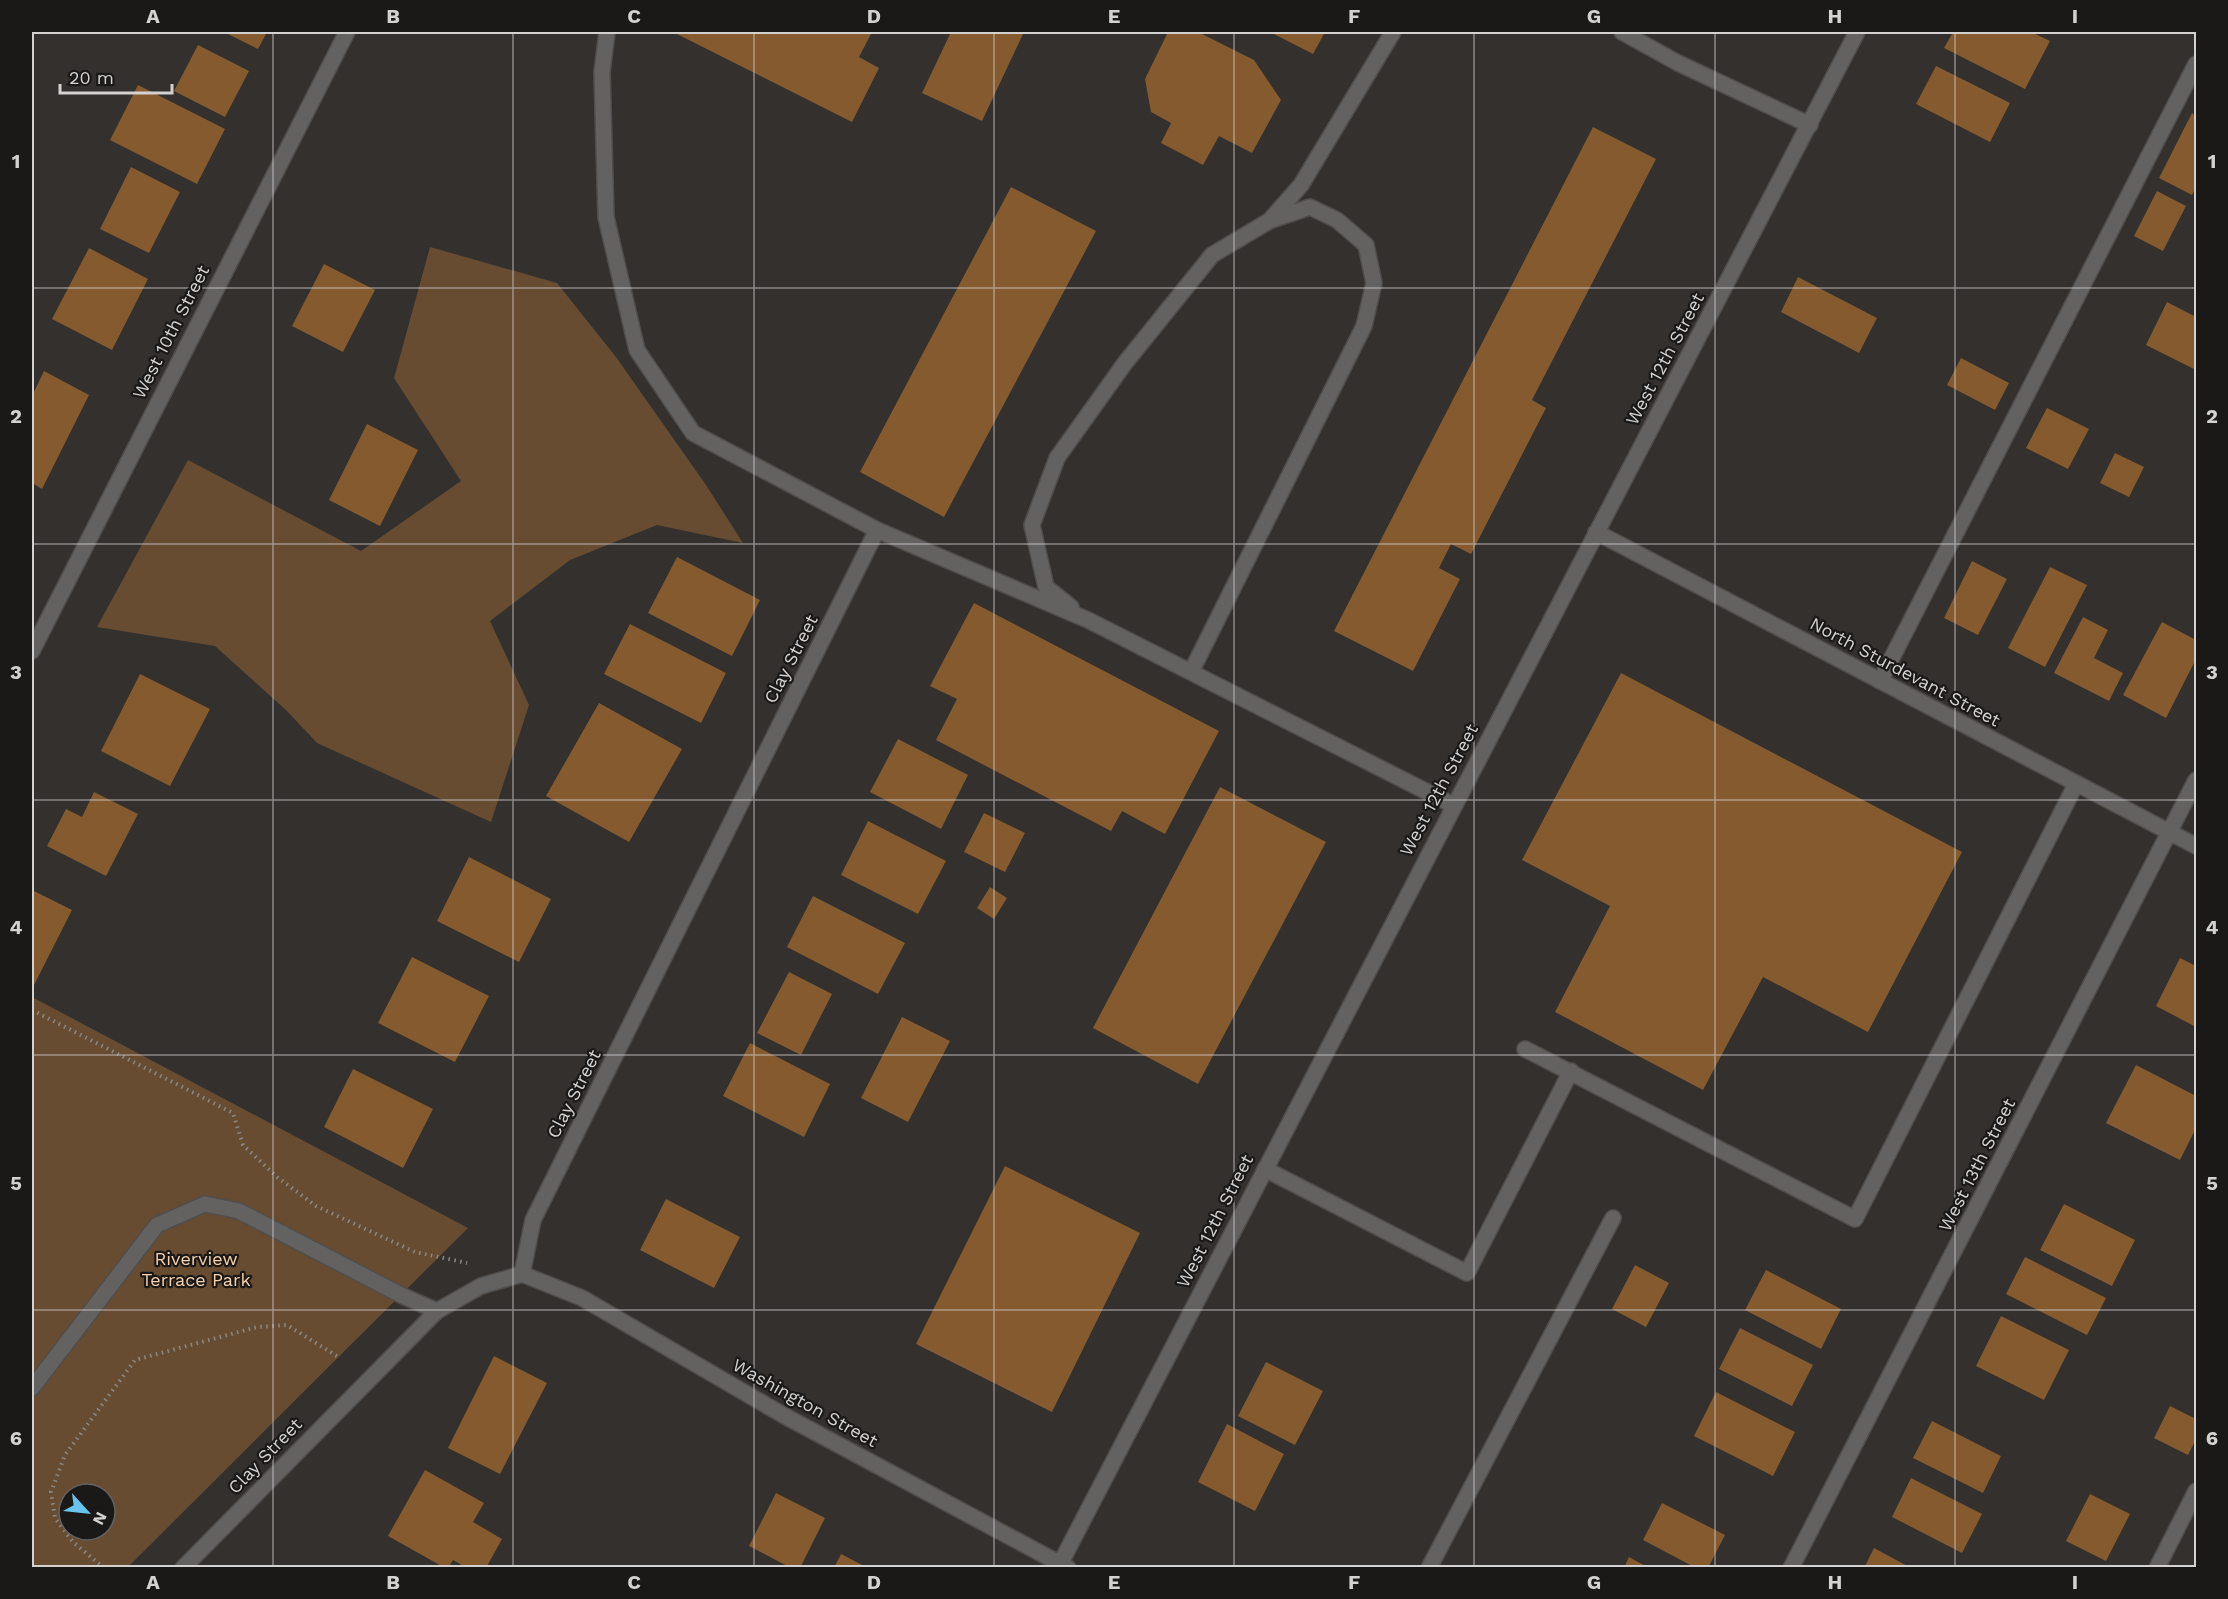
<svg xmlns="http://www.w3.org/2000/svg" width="2228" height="1599" font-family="'Work Sans',sans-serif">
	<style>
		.green { fill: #674c32; fill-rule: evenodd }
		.building { fill: #855a2f }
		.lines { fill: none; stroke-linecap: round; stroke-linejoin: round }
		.service-casing { stroke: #504d4b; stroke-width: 18 }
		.minor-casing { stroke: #504d4b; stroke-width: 18 }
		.tertiary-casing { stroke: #504d4b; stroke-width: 18 }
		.path { stroke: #8b8987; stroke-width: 4; stroke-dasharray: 1.5 4.5; stroke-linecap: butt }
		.service { stroke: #636261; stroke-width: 15 }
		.minor { stroke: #636261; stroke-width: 15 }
		.tertiary { stroke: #636261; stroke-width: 15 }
		.grid { fill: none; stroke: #d3d2d1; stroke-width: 1.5; stroke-opacity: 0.55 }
		.labels { text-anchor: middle; stroke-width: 4.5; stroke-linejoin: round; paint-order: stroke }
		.street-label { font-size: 18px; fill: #d3d2d1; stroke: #1a1918 }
		.park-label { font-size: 18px; fill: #f9d0ab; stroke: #1a1918 }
		.neatline { fill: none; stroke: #d3d2d1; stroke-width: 2 }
		.grid-label { font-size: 20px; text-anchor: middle; font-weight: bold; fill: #d3d2d1 }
	</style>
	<rect width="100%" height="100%" fill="#33302e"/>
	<path class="green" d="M430 247 557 283 616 357 706 485 743 543 657 525 570 560 490 621 529 705 491 822 317 743 286 710 215 646 97 627 188 460 361 551 461 481 394 378Z
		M32 997 468 1228 128 1567H32ZM69 1494H105V1530H69Z"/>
	<path class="building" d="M224 32H267L258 49Z
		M673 32H872L859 57 879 68 852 122Z
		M951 32H1024L982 121 922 93Z
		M1168 32H1198L1254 60 1281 100 1252 153 1219 136 1203 165 1161 143 1171 123 1151 112 1145 79Z
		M1270 32H1325L1313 54Z
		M1953 32H2031L2050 41 2025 89 1944 48Z
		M198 45 249 71 225 117 174 91Z
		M1936 66 2010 103 1990 142 1916 104Z
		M138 85 225 129 197 184 110 140Z
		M2192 113 2196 116V187L2192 195 2159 178Z
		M1593 127 1656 159 1532 400 1546 408 1471 554 1451 544 1439 568 1460 579 1413 671 1334 631Z
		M131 167 180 192 149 253 100 229Z
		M1011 187 1096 231 944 517 860 472Z
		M2157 191 2186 206 2163 251 2134 236Z
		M89 248 148 279 112 350 52 319Z
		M324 264 375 290 343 352 292 326Z
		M1798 277 1877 318 1859 353 1781 312Z
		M2167 302 2196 317V370L2146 345Z
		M1961 358 2009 383 1995 410 1947 385Z
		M44 371 89 395 42 489 32 483V396Z
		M2047 408 2089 429 2068 469 2026 448Z
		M367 424 418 450 380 526 329 500Z
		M2115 453 2144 467 2129 497 2100 483Z
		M677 557 760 600 732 656 648 613Z
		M1972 561 2007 579 1978 635 1944 618Z
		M2050 567 2087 585 2045 667 2008 648Z
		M974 603 1219 731 1165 834 1122 811 1111 831 936 740 957 699 930 686Z
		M2083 617 2108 630 2094 658 2123 673 2109 701 2054 673Z
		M2162 622 2196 640V659L2166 718 2123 695Z
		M630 624 726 673 701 723 604 674Z
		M1621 673 1962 852 1868 1032 1763 977 1703 1090 1555 1012 1610 906 1522 860Z
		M140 674 210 709 170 786 101 751Z
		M599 703 682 749 629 842 546 796Z
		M898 739 968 775 941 829 870 792Z
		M1220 787 1326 842 1198 1084 1093 1028Z
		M94 792 138 814 106 876 47 846 66 809 82 817Z
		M984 813 1025 833 1005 872 964 852Z
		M868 821 946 861 918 914 841 875Z
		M469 857 551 899 519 962 437 921Z
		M990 887 1007 898 994 919 977 908Z
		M32 890 72 910 32 989Z
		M813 896 905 943 878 994 787 947Z
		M412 957 489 996 455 1062 378 1023Z
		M2180 958 2196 966V1027L2156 1006Z
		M789 972 832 994 801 1055 757 1033Z
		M902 1017 950 1041 908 1122 861 1098Z
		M750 1043 830 1084 804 1137 723 1096Z
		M2136 1065 2196 1096V1128L2180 1160 2106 1123Z
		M353 1069 433 1109 403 1168 324 1127Z
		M1005 1166 1140 1233 1052 1412 916 1344Z
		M666 1199 740 1237 714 1288 640 1250Z
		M2064 1204 2135 1240 2112 1286 2040 1250Z
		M2025 1257 2106 1298 2087 1335 2006 1294Z
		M1635 1265 1669 1283 1646 1327 1612 1309Z
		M1766 1270 1841 1309 1821 1349 1745 1310Z
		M2001 1316 2069 1350 2044 1400 1976 1366Z
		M1740 1328 1813 1365 1792 1406 1719 1369Z
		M494 1356 547 1383 500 1474 448 1448Z
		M1266 1362 1323 1391 1295 1445 1238 1416Z
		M1716 1392 1795 1432 1773 1476 1694 1436Z
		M2170 1406 2196 1419V1439L2188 1455 2154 1438Z
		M1932 1421 2001 1456 1983 1493 1913 1458Z
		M1227 1424 1284 1454 1255 1511 1198 1482Z
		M425 1470 484 1503 473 1522 502 1539 486 1568H467L453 1560 448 1568H445L388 1536Z
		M1911 1478 1982 1514 1962 1553 1892 1517Z
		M776 1493 825 1518 800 1568H791L749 1546Z
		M2090 1494 2130 1514 2106 1561 2066 1541Z
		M1662 1503 1725 1535 1708 1568H1696L1643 1540Z
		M1874 1548 1911 1568H1864Z
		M841 1554 868 1568H834Z
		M1629 1557 1649 1568H1624Z"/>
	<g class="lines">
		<g class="service-casing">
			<path id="service" d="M607 32 602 72 606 217 637 350 693 433 877 530 1088 620 1453 805
				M1622 32 1678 63 1810 125
				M1271 219 1301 185 1393 32
				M1071 607 1046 587 1032 525 1057 458 1125 363 1212 255 1269 221 1310 207 1337 220 1366 245 1374 283 1364 326 1191 672
				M1880 681 2196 64
				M1525 1049 1855 1219 2076 784
				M1265 1169 1467 1273 1571 1071
				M32 1388 157 1225 205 1204 239 1211 403 1296 437 1311
				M1429 1568 1613 1218
				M2157 1568 2196 1491"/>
		</g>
		<g class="minor-casing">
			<path id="minor" d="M1596 532 2196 846
				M32 651 347 32
				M522 1274 533 1220 877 530
				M1058 1568 1857 32
				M1791 1568 2196 780"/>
		</g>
		<g class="tertiary-casing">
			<path id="tertiary" d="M183 1568 437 1311 481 1286 522 1274 582 1298 783 1415 1068 1568"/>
		</g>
		<path class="path" d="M32 1010 233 1113 243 1145 277 1177 316 1206 415 1252 467 1263
			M104 1568 73 1542 55 1518 51 1492 65 1455 135 1360 257 1327 287 1325 340 1358"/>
		<use href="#service" class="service"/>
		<use href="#minor" class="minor"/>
		<use href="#tertiary" class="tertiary"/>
	</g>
	<path class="grid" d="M273 32V1568M513 32V1568M754 32V1568M994 32V1568M1234 32V1568M1474 32V1568M1715 32V1568M1955 32V1568M32 288H2196M32 544H2196M32 800H2196M32 1055H2196M32 1310H2196"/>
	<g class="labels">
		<g class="street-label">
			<text transform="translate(171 332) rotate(-63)" y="6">West 10th Street</text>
			<text transform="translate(1665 359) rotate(-62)" y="6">West 12th Street</text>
			<text transform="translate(791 659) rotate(-63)" y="6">Clay Street</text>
			<text transform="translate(1905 672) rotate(28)" y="6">North Sturdevant Street</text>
			<text transform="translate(1439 790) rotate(-62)" y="6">West 12th Street</text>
			<text transform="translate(574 1094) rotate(-63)" y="6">Clay Street</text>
			<text transform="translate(1977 1165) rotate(-63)" y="6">West 13th Street</text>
			<text transform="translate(1215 1221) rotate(-63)" y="6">West 12th Street</text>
			<text transform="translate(805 1403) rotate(29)" y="6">Washington Street</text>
			<text transform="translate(265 1456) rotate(-46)" y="6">Clay Street</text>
		</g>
		<g class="park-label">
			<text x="196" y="1265">Riverview<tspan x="196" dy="21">Terrace Park</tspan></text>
		</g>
	</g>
	<rect width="2228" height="1599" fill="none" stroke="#1a1918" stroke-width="66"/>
	<g transform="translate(87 1512) rotate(117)"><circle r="28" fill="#1a1918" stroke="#646362" stroke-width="1.5"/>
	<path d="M0-4.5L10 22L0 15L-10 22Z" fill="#67c4ef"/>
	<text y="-9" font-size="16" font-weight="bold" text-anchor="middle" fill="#d3d2d1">N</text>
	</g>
	<path d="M60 84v9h112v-9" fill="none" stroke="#d3d2d1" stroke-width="3"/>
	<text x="69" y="84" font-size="18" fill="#d3d2d1" stroke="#1a1918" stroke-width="4.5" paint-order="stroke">20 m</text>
	<rect x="33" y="33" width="2162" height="1533" class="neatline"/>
	<g class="grid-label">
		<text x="153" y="23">A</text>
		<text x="393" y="23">B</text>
		<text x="634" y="23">C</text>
		<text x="874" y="23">D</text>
		<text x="1114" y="23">E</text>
		<text x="1354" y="23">F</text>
		<text x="1594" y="23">G</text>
		<text x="1835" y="23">H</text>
		<text x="2075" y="23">I</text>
		<text x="16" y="168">1</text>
		<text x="2212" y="168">1</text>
		<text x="16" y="423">2</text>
		<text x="2212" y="423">2</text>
		<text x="16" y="679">3</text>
		<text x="2212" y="679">3</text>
		<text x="16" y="934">4</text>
		<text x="2212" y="934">4</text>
		<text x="16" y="1190">5</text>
		<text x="2212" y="1190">5</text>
		<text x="16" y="1445">6</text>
		<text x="2212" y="1445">6</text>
		<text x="153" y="1589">A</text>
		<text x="393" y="1589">B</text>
		<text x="634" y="1589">C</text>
		<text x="874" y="1589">D</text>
		<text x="1114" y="1589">E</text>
		<text x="1354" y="1589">F</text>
		<text x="1594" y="1589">G</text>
		<text x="1835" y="1589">H</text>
		<text x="2075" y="1589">I</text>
	</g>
</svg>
